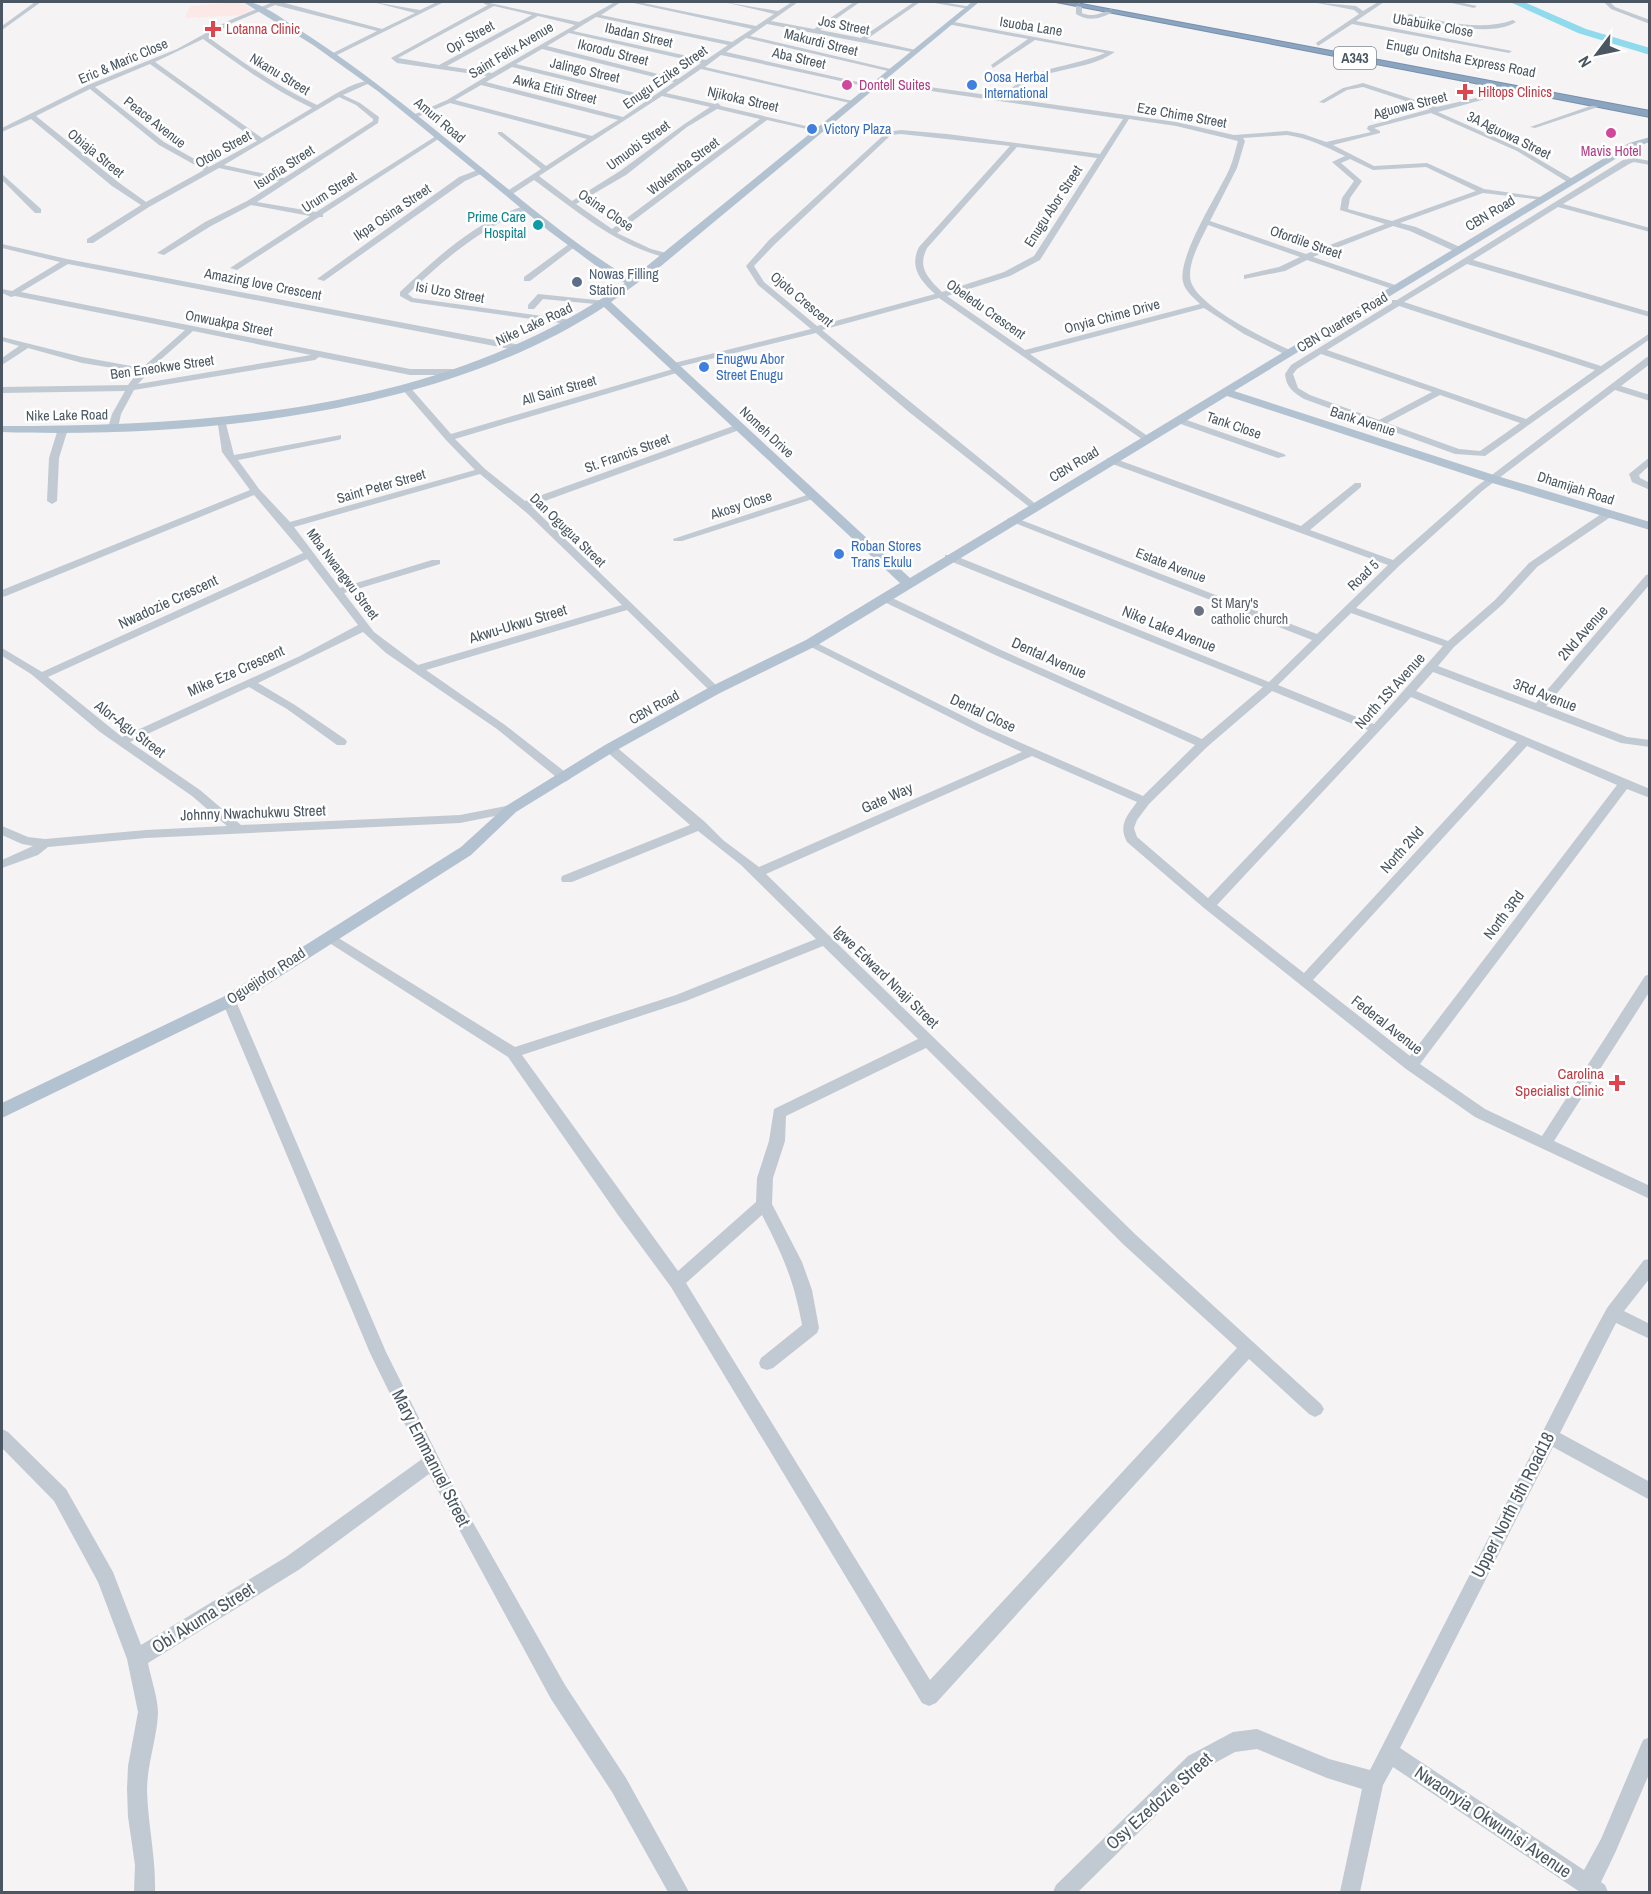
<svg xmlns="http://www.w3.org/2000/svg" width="1651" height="1894" font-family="'Archivo Narrow',sans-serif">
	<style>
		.medical { fill: #fce8e6 }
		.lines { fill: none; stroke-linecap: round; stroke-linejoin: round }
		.river { fill: #90daee; fill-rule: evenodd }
		.highway-casing { stroke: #7690ad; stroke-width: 2 }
		.minor { fill: #c1cad2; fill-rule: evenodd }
		.major { fill: #b3c2d1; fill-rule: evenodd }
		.highway { fill: #8ba5c1; fill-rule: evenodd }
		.health-dot { fill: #e0444e; stroke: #fff; stroke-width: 2 }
		.hotel-dot { fill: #d1479c; stroke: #fff; stroke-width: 2 }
		.shop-dot { fill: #3f7fe0; stroke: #fff; stroke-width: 2 }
		.culture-dot { fill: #0f9aa8; stroke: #fff; stroke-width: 2 }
		.service-dot { fill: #5c6f8a; stroke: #fff; stroke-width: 2 }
		.worship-dot { fill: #6b7280; stroke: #fff; stroke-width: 2 }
		.labels { text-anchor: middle; stroke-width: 5; stroke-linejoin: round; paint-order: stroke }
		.far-street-label { font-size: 14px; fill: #4a5661; stroke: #fff }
		.far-health-label { font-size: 14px; fill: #be3a42; stroke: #fff; text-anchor: start }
		.shield { fill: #fff; stroke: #808990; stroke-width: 1.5 }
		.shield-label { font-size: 14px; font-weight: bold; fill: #4a5661 }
		.far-shop-label { font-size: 14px; fill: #366cbe; stroke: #fff; text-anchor: start }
		.far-hotel-label { font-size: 14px; fill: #b23c85; stroke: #fff; text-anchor: start }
		.far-culture-label { font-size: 14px; fill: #0d838f; stroke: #fff; text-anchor: end }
		.far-service-label { font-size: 14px; fill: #4e5e75; stroke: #fff; text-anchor: start }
		.far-worship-label { font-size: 14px; fill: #5b616d; stroke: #fff; text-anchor: start }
		.street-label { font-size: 15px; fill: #4a5661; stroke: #fff }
		.health-label { font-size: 15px; fill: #be3a42; stroke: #fff; text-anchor: end }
		.near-street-label { font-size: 18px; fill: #4a5661; stroke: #fff }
	</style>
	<rect width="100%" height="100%" fill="#f5f3f3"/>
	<path class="medical" d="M241 2 253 10 241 15 185 18 190 6Z"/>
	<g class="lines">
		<path class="river" d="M1510 2H1524L1586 29 1650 48V55L1578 33Z"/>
		<g class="highway-casing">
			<path id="highway" d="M1056 2H1071L1650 111V117Z"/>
		</g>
		<path class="minor" d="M35 2H41L2 30V26Z
			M273 2H281L382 29 415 13 373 2 420 10 437 2H444L331 58 329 55 377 31 275 5 232 23 208 37C242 62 278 87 317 105 329 98 360 77 372 82L343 95 360 103 379 117 378 123 257 202 316 212 436 136H440V138L323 214V217H319L237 270 230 268 310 216 251 205 211 226 164 255 157 253 205 222 247 201 279 181 219 168 149 207 93 243H87V239L141 205 112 186 31 119 4 131 2 132V128L88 85 177 49 228 21ZM203 39C238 64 273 90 312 108L262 138 155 62ZM150 64 257 141 209 167 164 142 95 87ZM90 89 159 145 204 170 146 202 118 182 36 116ZM339 97 356 105 373 119V121L284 178 224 165Z
			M485 2 579 22 615 2H621L601 15 732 42 752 29 629 2H638L756 26 774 14 724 2 778 11 792 2H798L771 21 814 29 854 2H860L820 30 861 38 914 2H920L867 39 920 51 917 53 767 24 750 36 895 70 892 72 746 38 726 52 876 86 873 88 721 55 705 67 857 102 854 104 701 69 666 93 715 104 718 103 721 106 823 130 820 132 767 120 617 233 651 249 670 254V258H667C615 245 577 211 534 180L511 195 504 193 541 169 498 134V132H502L546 166 587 139 450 103 417 117H413V115L447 100 487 76 397 63 391 58 488 5 484 4ZM494 6 532 15 439 65 398 58ZM538 16 575 25 492 73 447 66ZM596 17 728 45 706 60 573 31ZM569 33 701 63 678 79 547 46ZM542 49 674 82 652 97 516 64ZM512 67 648 100 623 117 486 82ZM481 85 618 120 592 136 455 100ZM662 96 710 107 683 125 620 171 572 201 539 176ZM717 109 760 119 612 229 576 204 626 175 687 127Z
			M929 2H941L972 7 969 9Z
			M1312 2 1356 6 1363 11 1378 2H1384L1356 21 1512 51 1509 53 1352 24 1318 46 1316 43 1359 14 1354 10Z
			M1447 2H1458L1477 6 1474 8Z
			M1604 2H1610L1615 7 1650 20V24L1611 9Z
			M1079 3 1082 5V13C1093 18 1101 13 1111 9L1114 11C1102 19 1088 22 1076 14V5Z
			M1409 14C1442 21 1480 32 1513 20L1516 22C1492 38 1434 23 1407 17Z
			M949 21 1115 52C1081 75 1038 64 1008 98L1176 122 1234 135 1287 131 1303 134 1326 142 1371 132 1367 129 1368 126 1430 109 1363 87 1347 90 1324 103 1319 102 1343 88 1363 83 1437 107 1518 88V90L1438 112 1521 149 1576 181 1569 183 1517 151 1431 113 1374 128 1380 131V133L1333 145 1374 166 1427 163 1484 189 1547 198 1543 200 1483 193 1400 223 1416 227 1462 248V252H1456L1410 231 1393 226 1313 257 1398 286V290H1395L1307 260 1285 271 1244 279V275L1279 267 1300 257 1208 225C1201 240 1186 265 1191 282 1199 307 1267 340 1290 350V354H1284L1244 334 1204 308 1030 354 1149 437V441L1146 442 939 298 822 330 1037 505V509L1033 510 909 412 816 333 678 367 681 370 680 372 455 439 485 469 525 501 736 425H742V429L531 506 719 688V692H711L627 610 426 670 505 725 569 775 571 778 565 782 561 781 497 729 386 653 363 632 258 683 295 705 345 739 347 742 345 745H337L287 709 249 687 130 742 200 790 241 825 460 815 511 805 517 809 515 812 460 823 146 838 48 847 38 855 2 868V860L33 846 22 844 2 835V826L28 837 45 839 146 830 227 826 192 796 100 732 31 674 2 656V648L42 672 303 553 254 495 6 596 2 597V590L250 490 222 452 217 418 225 420 234 455 341 435V439L338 440 238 460 259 489 290 522 475 470 446 440 402 389V385H408L451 434 673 369 669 366 670 364 811 329 758 285 746 266 769 240 887 132 901 130 947 134 1100 154 1123 119 876 83 878 80 1002 97C1031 65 1068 69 1105 53L1035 40 993 68 991 65 1028 39 947 24ZM1129 119 1176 126 1238 141C1235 151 1233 162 1228 172 1217 195 1177 258 1183 282 1185 291 1194 298 1200 304L1025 350 947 296 1010 276 1040 260ZM901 134 1010 146 919 247C909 267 920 280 935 294L817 326 764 282 754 266 775 244 891 135ZM1287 135C1308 138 1326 147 1345 156L1332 162 1354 181 1342 198 1340 210 1385 224 1306 254 1210 221 1237 168 1245 141 1243 138ZM1017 147 1097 158 1034 256 1004 272 942 292C928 278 917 268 927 248ZM1350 159 1373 170 1426 167 1476 191 1392 221 1348 209 1350 198 1362 181 1341 163ZM480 474 528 514 622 605 418 665 374 632 344 593 440 564V560H432L340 588 294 527ZM307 559 358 625 300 656 122 737 48 677Z
			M1599 103 1601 106 1535 128 1530 127Z
			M1634 158 1650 161V165L1634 162 1629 164 1563 204 1650 228V232L1558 207 1473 260 1650 312V317L1467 264 1404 302 1601 366 1650 333V339L1485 456 1455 454 1304 399C1293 392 1286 387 1285 374L1291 365 1392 303V300H1397L1623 160ZM1399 306 1595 370 1526 419 1327 350ZM1321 354 1432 392 1379 420 1310 395 1298 388 1293 374 1297 369ZM1440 395 1520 423 1480 451 1459 449 1387 423Z
			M480 169 484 171 483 173 465 181 324 281 317 279 459 177Z
			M2 174 41 209V213H35L2 180Z
			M524 206 528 208 527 210C481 228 443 260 408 294L413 298 571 320 574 321V325L411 302 400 296V292C435 259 477 220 524 206Z
			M2 244 67 259 520 345 524 348 520 351 68 264 21 292 410 369H453L457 372 453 375H410L319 357 315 360 134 390 121 414 118 428 113 431 108 428 112 414 125 391 2 393V387L128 385 138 372 82 363 28 348 2 365V358L19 346 2 341V337L82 357 142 368 185 330 15 296 11 297 2 293V289L12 291 60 262 2 248ZM193 331 311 355 138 384 158 362Z
			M569 244 576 246 530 281H524V277Z
			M538 294 606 301 610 303 606 305 543 299 534 309H528V305Z
			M1647 357H1650V364L1621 386 1650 395V401L1615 390 1482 491 1399 566 1356 608 1448 641 1495 600 1529 563 1604 512H1612V516L1537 567 1503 604 1454 647 1438 666 1536 703 1646 575 1650 574V584L1546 706 1627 737 1650 740V747L1621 743 1433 672 1416 691 1650 789V798L1627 789 1420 1064 1485 1109 1542 1136 1645 976 1650 974V991L1554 1141 1650 1186V1199L1475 1117 1406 1069 1204 908 1127 842C1118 825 1127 816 1137 802L1032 756 766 874 1136 1235 1321 1404 1324 1409 1321 1414 1315 1417 1309 1414 1249 1359 936 1703 929 1706 922 1703 671 1287 618 1215 508 1057 320 937 327 932 332 934 515 1047 676 995 816 939 741 865 698 831 572 882H562L561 879 562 876 690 825 606 751 604 748 606 745H614L705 822 723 840 759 867 1022 752 979 732 807 645 805 643 811 640 987 728 1143 796 1195 745 993 654 880 600V596H888L1001 650 1202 739 1263 687 945 559V555H953L1269 682 1312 640 1007 520 1008 518H1016L1317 634 1388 565 1107 462V458H1113L1301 526 1355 483H1361V487L1310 530 1393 560 1476 487ZM1351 613 1443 646 1374 724 1278 685ZM1272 691 1368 730 1208 898 1137 837 1134 828 1137 820 1149 804 1207 747ZM1411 697 1517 742 1304 973 1217 905ZM1527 746 1617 785 1410 1056 1313 980ZM823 946 918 1039 774 1109 769 1141 757 1178 756 1202 678 1271 522 1055 686 1001ZM926 1048 1124 1245 1237 1348 930 1680 686 1283 762 1215C783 1256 794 1280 802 1325L761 1358 759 1363 761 1368 767 1370 773 1368 817 1333 819 1328 812 1290 802 1262 772 1204 773 1178 785 1141 786 1116Z
			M1178 417 1284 454 1286 456 1278 458 1175 422V418Z
			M63 426 68 429 59 458 57 501 52 504 47 501 49 458 58 429Z
			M1650 457V465L1639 475 1640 478 1650 483V490L1632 482 1629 474Z
			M813 493 818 496 816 498 682 541H674L673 539Z
			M229 996 236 1001 386 1352 458 1496 565 1685 626 1778 689 1892H668L612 1792 551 1699 429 1474 300 1569 148 1663C151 1679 158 1698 158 1713 157 1739 147 1764 147 1791 148 1825 156 1858 155 1892H134L135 1865 128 1817 127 1789 128 1766 138 1712 127 1659 98 1582 54 1501 2 1448V1429L8 1432 66 1489 113 1572 141 1645 286 1557 422 1459 370 1353 222 1001Z
			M1650 1259V1278L1624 1311 1650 1324V1339L1616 1323 1560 1433 1650 1482V1500L1553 1447 1400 1748 1584 1870 1601 1839 1643 1740 1650 1737V1772L1615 1853 1601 1882 1605 1885 1608 1892H1580L1393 1767 1383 1785 1360 1892H1340L1362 1789 1327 1778 1257 1749 1235 1752 1202 1770 1078 1892H1053L1056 1885 1188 1756 1233 1732 1257 1729 1329 1759 1370 1770 1588 1343 1607 1308 1644 1260Z"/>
		<path class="major" d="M243 2C259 0 282 19 295 27 389 86 469 160 556 227 580 246 605 263 631 279L972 2H979L661 266 611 302 910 578 1629 143 1650 137V142L1635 147 1234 391 1497 476 1650 522V530L1489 482 1227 396 816 646 720 693 615 751 516 812 471 855 235 1005 2 1118V1103L223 997 461 847 506 806 605 745 710 687 806 640 900 583 604 307C439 415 195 438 2 432V426C216 426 444 410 625 283L595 265 549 231 379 92 313 45Z"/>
		<use href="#highway" class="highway"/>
	</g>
	<g class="health-dot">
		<path d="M210 20h6v6h6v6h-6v6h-6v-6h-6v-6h6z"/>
		<path d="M1462 83h6v6h6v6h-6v6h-6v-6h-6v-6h6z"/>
		<path d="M1614 1074h6v6h6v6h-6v6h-6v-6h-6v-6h6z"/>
	</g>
	<g class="hotel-dot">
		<circle cx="847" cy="85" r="6"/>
		<circle cx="1611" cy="133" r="6"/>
	</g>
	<g class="shop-dot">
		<circle cx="972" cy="85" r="6"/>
		<circle cx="812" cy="129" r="6"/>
		<circle cx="704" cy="367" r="6"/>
		<circle cx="839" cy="554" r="6"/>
	</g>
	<circle class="culture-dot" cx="538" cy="225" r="6"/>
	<circle class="service-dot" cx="577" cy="282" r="6"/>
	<circle class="worship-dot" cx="1199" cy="611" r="6"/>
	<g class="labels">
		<g class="far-street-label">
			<text transform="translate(844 25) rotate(11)" y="5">Jos Street</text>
			<text transform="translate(1433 25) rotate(10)" y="5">Ubabuike Close</text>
			<text transform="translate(1031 26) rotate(9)" y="5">Isuoba Lane</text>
			<text transform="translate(639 35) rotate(13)" y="5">Ibadan Street</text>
			<text transform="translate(470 37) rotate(-29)" y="5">Opi Street</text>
			<text transform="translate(821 42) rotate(14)" y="5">Makurdi Street</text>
			<text transform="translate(511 50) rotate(-31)" y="5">Saint Felix Avenue</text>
			<text transform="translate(613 52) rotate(14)" y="5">Ikorodu Street</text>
			<text transform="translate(799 58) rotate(13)" y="5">Aba Street</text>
			<text transform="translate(1461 58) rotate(11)" y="5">Enugu Onitsha Express Road</text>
			<text transform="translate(123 61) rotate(-23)" y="5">Eric &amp; Maric Close</text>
			<text transform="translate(585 70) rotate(13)" y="5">Jalingo Street</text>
			<text transform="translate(280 74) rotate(31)" y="5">Nkanu Street</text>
			<text transform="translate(665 77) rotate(-35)" y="5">Enugu Ezike Street</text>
			<text transform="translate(555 89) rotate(14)" y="5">Awka Etiti Street</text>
			<text transform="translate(743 99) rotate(13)" y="5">Njikoka Street</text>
			<text transform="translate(1410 105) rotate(-14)" y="5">Aguowa Street</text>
			<text transform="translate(1182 115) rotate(10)" y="5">Eze Chime Street</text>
			<text transform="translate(440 120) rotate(40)" y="5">Amuri Road</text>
			<text transform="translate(155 122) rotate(38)" y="5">Peace Avenue</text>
			<text transform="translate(1509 135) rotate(26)" y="5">3A Aguowa Street</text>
			<text transform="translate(638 145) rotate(-36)" y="5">Umuobi Street</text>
			<text transform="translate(223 149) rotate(-29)" y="5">Otolo Street</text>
			<text transform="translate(96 153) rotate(39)" y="5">Obiaja Street</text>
			<text transform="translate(683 166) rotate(-37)" y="5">Wokemba Street</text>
			<text transform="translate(284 167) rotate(-33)" y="5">Isuofia Street</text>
			<text transform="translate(329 192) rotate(-33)" y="5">Urum Street</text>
			<text transform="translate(1053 206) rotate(-57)" y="5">Enugu Abor Street</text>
			<text transform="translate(606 210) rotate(34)" y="5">Osina Close</text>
			<text transform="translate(392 212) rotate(-34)" y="5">Ikpa Osina Street</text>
			<text transform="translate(1490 213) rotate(-31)" y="5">CBN Road</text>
			<text transform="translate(1306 242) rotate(19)" y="5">Ofordile Street</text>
			<text transform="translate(263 284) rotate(11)" y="5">Amazing love Crescent</text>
			<text transform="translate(450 292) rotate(10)" y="5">Isi Uzo Street</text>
			<text transform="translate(802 299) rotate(40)" y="5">Ojoto Crescent</text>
			<text transform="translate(986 309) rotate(35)" y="5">Obeledu Crescent</text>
			<text transform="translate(1112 316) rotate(-15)" y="5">Onyia Chime Drive</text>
			<text transform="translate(1342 322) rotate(-31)" y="5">CBN Quarters Road</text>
			<text transform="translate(229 323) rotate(11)" y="5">Onwuakpa Street</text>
			<text transform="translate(534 324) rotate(-25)" y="5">Nike Lake Road</text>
			<text transform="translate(162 367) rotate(-8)" y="5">Ben Eneokwe Street</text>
			<text transform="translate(559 390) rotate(-16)" y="5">All Saint Street</text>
			<text transform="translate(67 415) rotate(-1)" y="5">Nike Lake Road</text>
			<text transform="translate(1363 421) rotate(18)" y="5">Bank Avenue</text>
			<text transform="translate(1234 425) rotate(19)" y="5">Tank Close</text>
			<text transform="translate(767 432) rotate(43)" y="5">Nomeh Drive</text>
			<text transform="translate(627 453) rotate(-20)" y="5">St. Francis Street</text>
			<text transform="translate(1074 464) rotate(-31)" y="5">CBN Road</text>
			<text transform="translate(381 486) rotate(-16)" y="5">Saint Peter Street</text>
			<text transform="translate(1576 488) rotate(18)" y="5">Dhamijah Road</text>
			<text transform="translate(741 505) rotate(-18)" y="5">Akosy Close</text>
			<text transform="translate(568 530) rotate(44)" y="5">Dan Ogugua Street</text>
			<text transform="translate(1171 565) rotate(21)" y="5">Estate Avenue</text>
			<text transform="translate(343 574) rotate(53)" y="5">Mba Nwangwu Street</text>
			<text transform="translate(1363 575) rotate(-44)" y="5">Road 5</text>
			<text transform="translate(654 707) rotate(-29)" y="5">CBN Road</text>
		</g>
		<g class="far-health-label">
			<text x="226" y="34">Lotanna Clinic</text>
			<text x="1478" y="97">Hiltops Clinics</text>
		</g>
		<rect class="shield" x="1334" y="47" width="42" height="22" rx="4.5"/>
		<g class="shield-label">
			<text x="1355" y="63">A343</text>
		</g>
		<g class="far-shop-label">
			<text x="984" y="82">Oosa Herbal<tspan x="984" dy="16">International</tspan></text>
			<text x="824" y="134">Victory Plaza</text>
			<text x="716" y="364">Enugwu Abor<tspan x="716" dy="16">Street Enugu</tspan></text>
			<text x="851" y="551">Roban Stores<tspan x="851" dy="16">Trans Ekulu</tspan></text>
		</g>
		<g class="far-hotel-label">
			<text x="859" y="90">Dontell Suites</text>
			<text x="1611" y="156" text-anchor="middle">Mavis Hotel</text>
		</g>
		<g class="far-culture-label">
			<text x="526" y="222">Prime Care<tspan x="526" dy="16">Hospital</tspan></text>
		</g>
		<g class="far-service-label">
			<text x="589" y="279">Nowas Filling<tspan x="589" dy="16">Station</tspan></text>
		</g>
		<g class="far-worship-label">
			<text x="1211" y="608">St Mary's<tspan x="1211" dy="16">catholic church</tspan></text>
		</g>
		<g class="street-label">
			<text transform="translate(168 602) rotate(-25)" y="5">Nwadozie Crescent</text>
			<text transform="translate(518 624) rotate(-17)" y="5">Akwu-Ukwu Street</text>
			<text transform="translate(1169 629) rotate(22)" y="5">Nike Lake Avenue</text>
			<text transform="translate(1583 633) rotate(-49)" y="5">2Nd Avenue</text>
			<text transform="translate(1049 658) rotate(24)" y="5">Dental Avenue</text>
			<text transform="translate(236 671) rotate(-24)" y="5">Mike Eze Crescent</text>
			<text transform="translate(1390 691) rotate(-48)" y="5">North 1St Avenue</text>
			<text transform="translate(1545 695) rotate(21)" y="5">3Rd Avenue</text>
			<text transform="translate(983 713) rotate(25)" y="5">Dental Close</text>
			<text transform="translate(130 729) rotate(37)" y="5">Alor-Agu Street</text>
			<text transform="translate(887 798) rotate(-24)" y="5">Gate Way</text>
			<text transform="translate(253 813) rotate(-2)" y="5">Johnny Nwachukwu Street</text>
			<text transform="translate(1402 850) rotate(-48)" y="5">North 2Nd</text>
			<text transform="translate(1504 915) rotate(-53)" y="5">North 3Rd</text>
			<text transform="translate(266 976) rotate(-33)" y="5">Oguejiofor Road</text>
			<text transform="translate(886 977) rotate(44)" y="5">Igwe Edward Nnaji Street</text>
			<text transform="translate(1387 1025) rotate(38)" y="5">Federal Avenue</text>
		</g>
		<g class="health-label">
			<text x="1604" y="1079">Carolina<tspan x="1604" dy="17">Specialist Clinic</tspan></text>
		</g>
		<g class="near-street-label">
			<text transform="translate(431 1458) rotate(63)" y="6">Mary Emmanuel Street</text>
			<text transform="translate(1513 1505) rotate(-63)" y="6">Upper North 5th Road18</text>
			<text transform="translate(203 1618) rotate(-32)" y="6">Obi Akuma Street</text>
			<text transform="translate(1159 1801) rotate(-42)" y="6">Osy Ezedozie Street</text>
			<text transform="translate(1493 1822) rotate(34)" y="6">Nwaonyia Okwunisi Avenue</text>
		</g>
	</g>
	<rect width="1651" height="1894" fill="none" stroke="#4a5661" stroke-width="6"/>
	<g transform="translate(1597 54) rotate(238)" stroke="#ffffff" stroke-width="4.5" paint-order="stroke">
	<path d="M0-4.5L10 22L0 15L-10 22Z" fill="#4a5661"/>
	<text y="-9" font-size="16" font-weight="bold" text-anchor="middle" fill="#4a5661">N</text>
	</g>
</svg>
